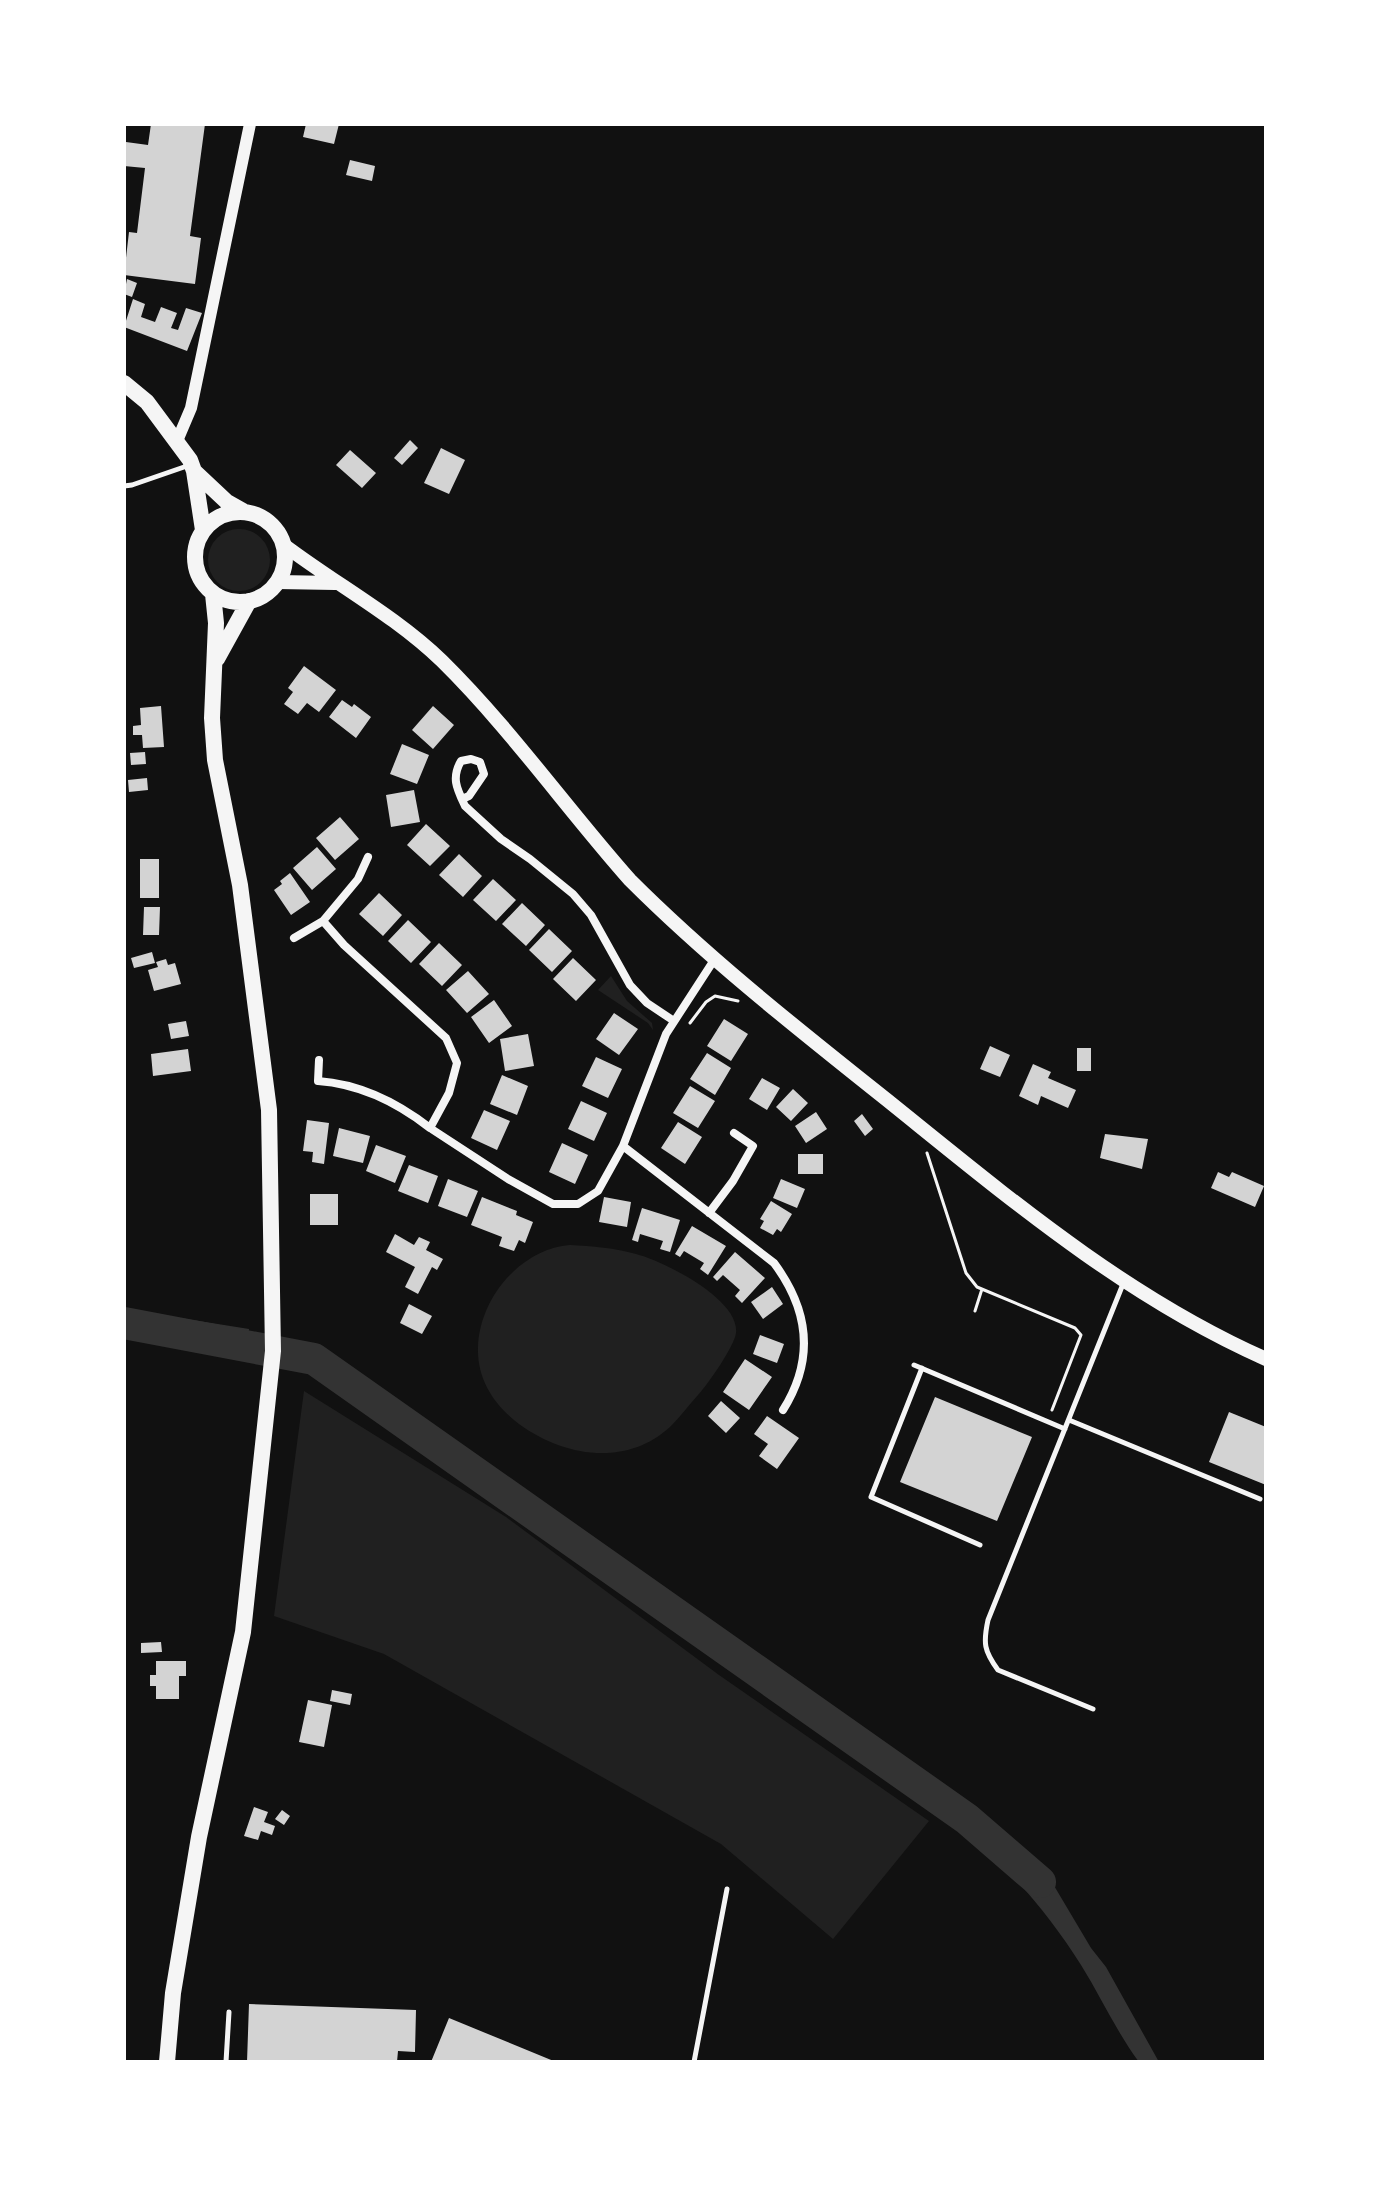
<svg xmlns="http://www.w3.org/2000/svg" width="1390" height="2186" font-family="Poppins,sans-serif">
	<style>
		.green { fill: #202020 }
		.water { fill: #333 }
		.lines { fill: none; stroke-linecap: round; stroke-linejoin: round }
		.river { stroke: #333; stroke-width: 32 }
		.building { fill: #d3d3d3 }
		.path { stroke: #f5f5f5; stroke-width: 3 }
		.service { stroke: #f5f5f5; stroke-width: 5 }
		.minor { stroke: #f5f5f5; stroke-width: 8 }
		.tertiary { stroke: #f5f5f5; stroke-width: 12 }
		.secondary { stroke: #f5f5f5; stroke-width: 14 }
		.primary { stroke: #f5f5f5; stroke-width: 16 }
	</style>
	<rect width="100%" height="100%" fill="#111"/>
	<path class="green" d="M208 560a31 31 0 1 1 62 0a31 31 0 1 1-62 0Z
		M611 976 627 1001 652 1023 653 1030 648 1023 598 990Z
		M570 1245C592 1246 615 1248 636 1254 663 1261 740 1299 736 1333 734 1347 708 1384 698 1395 689 1405 680 1417 670 1427 626 1467 564 1457 519 1424 495 1406 477 1380 478 1348 479 1299 520 1249 570 1245Z
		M304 1391 506 1517 719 1675 929 1821 833 1939 721 1844 384 1654 274 1616Z"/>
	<path class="water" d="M124 1309 249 1329 246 1353 124 1328Z
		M1017 1847 1026 1853 1053 1884 1091 1948 1106 1967 1159 2062H1139C1116 2031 1101 1997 1081 1965 1057 1927 1031 1894 999 1862Z"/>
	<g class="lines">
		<path class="river" d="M124 1323 314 1359 967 1819 1040 1882"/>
	</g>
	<path class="building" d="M151 124H205L190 236 201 238 195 284 124 275 129 232 137 233 145 168 124 166 126 142 148 145Z
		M306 124H339L334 144 303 137Z
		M350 160 375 166 372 181 346 175Z
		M127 279 137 283 132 297 124 294Z
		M133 299 145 304 141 317 155 322 161 307 177 313 171 328 178 330 186 308 202 313 187 351 124 327Z
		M410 440 418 448 402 465 394 458Z
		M441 448 465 460 449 494 424 483Z
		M350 450 376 473 362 488 336 465Z
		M304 666 336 690 319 712 307 703 298 714 284 704 293 692 288 688Z
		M342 700 352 707 354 704 371 717 356 738 329 717Z
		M161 706 164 747 143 748 142 735H133V726L141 725 140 708Z
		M433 706 454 725 433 749 412 730Z
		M402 744 429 755 417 784 390 774Z
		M145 752 146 764 131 765 130 753Z
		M147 778 148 790 129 792 128 780Z
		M414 790 420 822 391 827 386 795Z
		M340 817 359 839 335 860 316 838Z
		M426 824 450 846 430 866 407 845Z
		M317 847 336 869 312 890 293 868Z
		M459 854 482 876 463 897 439 875Z
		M140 859H159V898H140Z
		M290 873 310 902 291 915 274 890 282 884 280 881Z
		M493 879 516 900 496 921 473 900Z
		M379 893 402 915 383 936 359 914Z
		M522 903 545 925 526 946 502 924Z
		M144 907H160L159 935H143Z
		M408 920 431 942 411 963 388 941Z
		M549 929 572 951 552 972 529 950Z
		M439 943 462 965 442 986 419 964Z
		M152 952 155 963 134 968 131 958Z
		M573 958 596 980 576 1001 553 979Z
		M166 959 168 965 175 963 181 984 154 991 148 970 158 967 156 962Z
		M468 971 489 994 467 1013 446 990Z
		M494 1000 512 1026 489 1043 471 1017Z
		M614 1013 638 1029 619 1055 596 1039Z
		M724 1019 748 1034 731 1061 707 1046Z
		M186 1021 189 1036 171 1039 168 1024Z
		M528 1034 534 1066 505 1071 500 1039Z
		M990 1046 1010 1055 1000 1077 980 1069Z
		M1077 1048H1091V1071H1077Z
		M188 1049 191 1071 153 1076 151 1054Z
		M707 1053 731 1068 715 1095 690 1079Z
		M596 1057 622 1069 608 1098 582 1086Z
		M1033 1064 1051 1072 1048 1078 1076 1090 1068 1108 1041 1096 1038 1105 1019 1096Z
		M502 1075 528 1086 517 1115 490 1104Z
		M762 1078 780 1088 767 1110 749 1099Z
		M690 1086 715 1101 698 1128 673 1113Z
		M793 1089 808 1103 791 1121 776 1107Z
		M581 1101 607 1113 594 1141 568 1129Z
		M484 1110 510 1121 497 1150 471 1138Z
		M816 1112 827 1129 806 1143 795 1126Z
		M862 1114 873 1129 865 1136 854 1121Z
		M307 1120 329 1123 324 1164 312 1162 313 1152 303 1151Z
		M678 1122 702 1137 685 1164 661 1148Z
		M339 1128 370 1136 363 1163 333 1156Z
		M1105 1134 1148 1139 1142 1169 1100 1158Z
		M562 1143 588 1155 575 1184 549 1172Z
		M376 1145 406 1156 395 1183 366 1171Z
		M798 1154H823V1174H798Z
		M409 1165 438 1176 428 1203 398 1191Z
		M1218 1172 1229 1177 1232 1172 1264 1186 1255 1207 1211 1188Z
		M448 1179 478 1191 467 1217 438 1206Z
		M781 1179 805 1189 797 1208 773 1198Z
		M310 1194H338V1225H310Z
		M482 1197 517 1211 516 1215 533 1222 525 1243 519 1240 514 1251 499 1246 502 1237 471 1225Z
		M604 1197 631 1202 627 1227 599 1222Z
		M771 1201 792 1214 781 1232 777 1229 773 1235 760 1228 764 1221 760 1219Z
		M642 1208 680 1220 670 1252 660 1249 663 1241 640 1234 638 1242 632 1240Z
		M692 1226 726 1246 708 1275 700 1269 704 1263 684 1251 680 1257 675 1254Z
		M395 1234 414 1245 419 1237 430 1242 426 1250 443 1259 437 1270 432 1267 418 1294 405 1287 415 1267 386 1252Z
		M735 1252 765 1278 742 1303 735 1296 740 1290 723 1275 717 1281 713 1277Z
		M772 1287 783 1304 763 1319 751 1302Z
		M409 1304 432 1316 422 1334 400 1323Z
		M760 1335 784 1344 777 1363 753 1354Z
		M745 1359 772 1377 749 1410 723 1392Z
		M935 1397 1032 1437 997 1521 900 1482Z
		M721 1401 740 1418 726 1433 708 1416Z
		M1229 1412 1266 1427V1485L1209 1462Z
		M767 1416 799 1438 777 1469 759 1456 768 1444 754 1434Z
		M161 1642 162 1652 141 1653V1643Z
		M156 1661H186V1676H179V1699H156V1686H150V1675H156Z
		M332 1690 352 1694 350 1705 330 1701Z
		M308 1700 332 1705 324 1747 299 1742Z
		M254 1807 268 1812 264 1822 275 1826 272 1835 261 1831 258 1840 244 1836Z
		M282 1810 290 1816 284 1825 275 1819Z
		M249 2004 416 2010 415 2052 398 2051 397 2062H247Z
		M449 2018 556 2062H431Z"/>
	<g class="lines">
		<path class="path" d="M690 1023 706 1002 715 996 738 1001
			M927 1153 966 1273 977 1287 1075 1328 1081 1335 1052 1410
			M975 1311 982 1289"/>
		<path class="service" d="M124 486 132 485 187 466
			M914 1365 1065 1429
			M922 1368 871 1497 980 1545
			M1069 1420 1260 1499
			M1093 1709 998 1670C984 1651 983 1643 988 1620L1123 1284
			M226 2062 229 2012
			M694 2062 727 1889"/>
		<path class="minor" d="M462 799 469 796 484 774 480 762 471 759 461 761C451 778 457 789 465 806L501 839 530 859 573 894 591 915 630 985 647 1003 674 1021
			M368 857 358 879 323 921 344 945 446 1038 457 1063 449 1093 430 1128 508 1179 553 1204H578L598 1191 623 1146 666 1034 716 957
			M294 938 323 921
			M319 1060 318 1081C360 1084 398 1103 430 1128
			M623 1146 774 1263C809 1310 815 1359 783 1410
			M709 1213 733 1181 753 1146 734 1133"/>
		<path class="tertiary" d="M177 441 191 408 250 124"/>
		<path class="secondary" d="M284 545C337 585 394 615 442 661 510 728 567 809 630 880 711 961 803 1033 892 1104 1010 1199 1126 1297 1266 1359
			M278 582 335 583"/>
		<path class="primary" d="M124 383 147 402 190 460 194 471 203 530
			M194 471 227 502 243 511
			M195 557a45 45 0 1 1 90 0a45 45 0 1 1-90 0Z
			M217 659 249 601
			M167 2062 173 1993 199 1837 243 1632 273 1351 269 1110 240 885 215 760 212 718 216 623 213 594"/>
	</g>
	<rect width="1390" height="2186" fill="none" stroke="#ffffff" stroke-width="252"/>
</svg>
